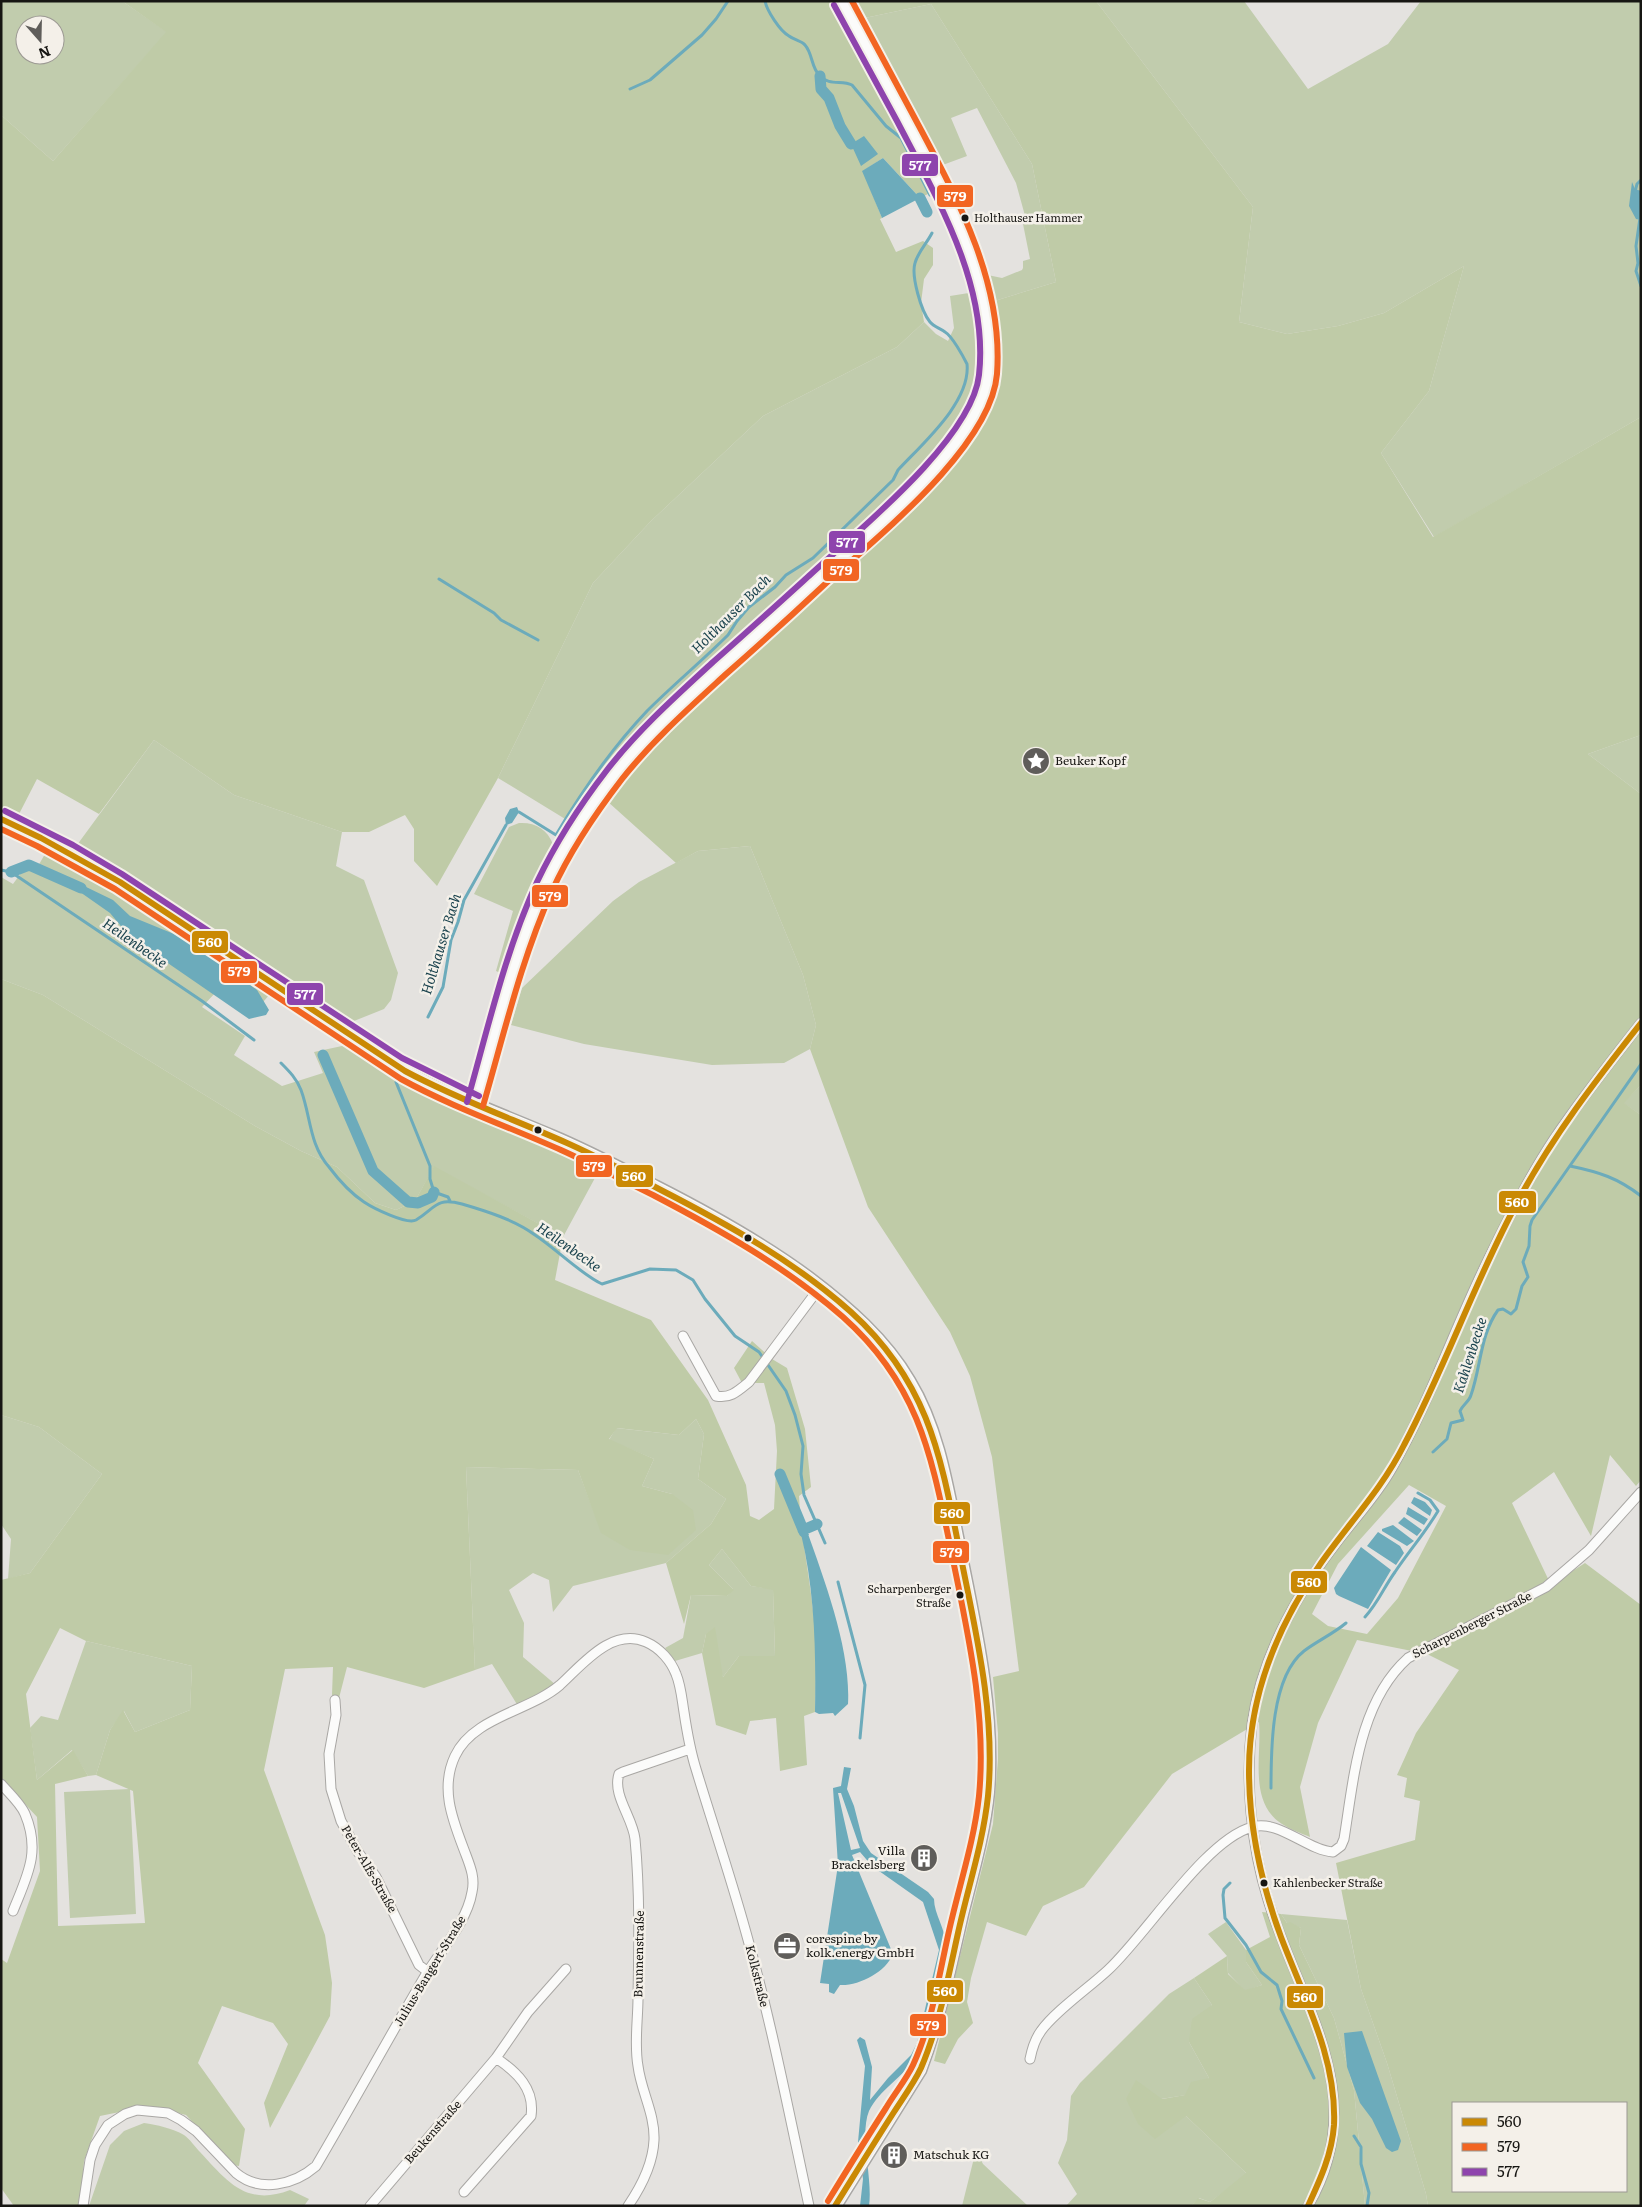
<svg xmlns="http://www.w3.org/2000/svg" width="1642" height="2207" font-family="Literata,serif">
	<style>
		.green { fill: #c1ccad; fill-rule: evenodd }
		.forest { fill: #bfcba7; fill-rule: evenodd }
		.water { fill: #6cabbb; fill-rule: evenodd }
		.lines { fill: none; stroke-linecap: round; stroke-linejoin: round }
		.stream { stroke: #6cabbb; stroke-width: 3 }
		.canal { stroke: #6cabbb; stroke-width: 11 }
		.street-casing { stroke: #a9a7a4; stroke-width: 11 }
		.secondary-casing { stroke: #a9a7a4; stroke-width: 15 }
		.street { stroke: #fbfbfa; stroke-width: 9 }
		.secondary { stroke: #fbfbfa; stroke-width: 12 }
		.bus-1-casing { stroke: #f4f0e9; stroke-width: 10 }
		.bus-2-casing { stroke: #f4f0e9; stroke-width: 10 }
		.bus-3-casing { stroke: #f4f0e9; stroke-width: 10 }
		.bus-1 { stroke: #ca8904; stroke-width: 6 }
		.bus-2 { stroke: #f26522; stroke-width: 6 }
		.bus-3 { stroke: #8e44ad; stroke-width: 6 }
		.bus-dot { fill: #171613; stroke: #f4f0e9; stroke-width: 2 }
		.labels { text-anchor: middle; stroke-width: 5; stroke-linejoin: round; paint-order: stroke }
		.bus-label { font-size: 11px; fill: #171613; stroke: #f4f0e9; text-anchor: start }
		.poi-label { font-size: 12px; fill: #171613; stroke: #f4f0e9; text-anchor: start }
		.street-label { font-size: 12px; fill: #171613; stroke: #f4f0e9 }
		.water-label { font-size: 14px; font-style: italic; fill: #1a424d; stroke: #f4f0e9 }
		.line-badge { stroke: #f4f0e9; stroke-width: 2 }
		.badge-label { font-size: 14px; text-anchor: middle; font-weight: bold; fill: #fff }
	</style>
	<rect width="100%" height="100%" fill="#e4e2df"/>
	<path class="green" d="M1 1H122L167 32 53 161 1 115ZM25 25H55V55H25Z
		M1096 1H1244L1308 89 1388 44 1421 1H1641V417L1434 537 1381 453 1429 391 1464 266 1384 313 1338 326 1287 334 1239 322 1253 207Z
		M931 4 1032 164 1056 282 988 303 983 274 1002 278 1022 270 1023 268V261L1030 259 1023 224 1027 223 1016 183 977 108 951 118 967 156 940 166 860 19Z
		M975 292 983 350 982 363 979 390 965 423 893 503 663 713 575 825 498 778 593 583 651 521 763 416 897 347 924 322 936 334 948 341 954 328 950 296Z
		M1641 735V794L1588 754Z
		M154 740 234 795 342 832 336 866 364 880 398 973 391 1000 384 1009 349 1023 281 981 253 1014 216 992 202 1007 245 1036 234 1055 282 1086 323 1073 314 1052 342 1046 354 1048 433 1090 602 1165 563 1237 434 1167 415 1201 396 1210 375 1203 337 1167 301 1151 255 1126 43 995 1 979V877L13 884 24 869 37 868 54 838 77 845Z
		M519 823C535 822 547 829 553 844L529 889 519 933 505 975 496 971 513 911 474 894 509 827Z
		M750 846 803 975 816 1025 810 1049 784 1063 712 1065 584 1044 511 1025 522 988 613 901 639 882 698 851Z
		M1641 1085V1115L1623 1103Z
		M1 1415 39 1427 102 1474 30 1573 8 1579 11 1539 1 1524Z
		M696 1419 704 1434 698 1479 726 1499 711 1524 666 1563 573 1586 553 1612 549 1580 533 1573 509 1590 524 1623 523 1657 556 1685 518 1706 492 1664 475 1670 466 1467 578 1470 602 1533 672 1494 642 1486 654 1459 609 1440 616 1428 679 1435Z
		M722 1549 751 1586 773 1589 775 1656H739L723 1677 706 1634 702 1653 675 1661 665 1648 683 1638 691 1595 727 1596 733 1589 709 1565Z
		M86 1641 192 1666 190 1710 135 1732 124 1711 110 1730 96 1775 88 1776 72 1750 37 1780 30 1728 41 1716 58 1720Z
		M130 1789 136 1914 70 1918 64 1792Z
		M1281 1914 1347 1920 1361 1989 1387 2063 1426 2194 1428 2206H1365L1354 2090 1334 2018 1299 1945 1301 1928 1287 1923Z
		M1226 1922 1246 1950V1962L1262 1985 1245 1991 1228 1973 1227 1956 1208 1934Z
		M1194 1978 1212 2005 1189 2042 1209 2078 1186 2095 1161 2099H1126L1186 2116 1247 2174 1210 2202 1199 2198 1191 2206H1066L1077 2194 1058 2163 1067 2140 1071 2096 1080 2083 1169 1994Z
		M144 2123C157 2125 172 2128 184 2135 190 2139 195 2147 200 2152 227 2181 246 2207 290 2190L309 2199 304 2206H89L110 2145 124 2131Z
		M976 2150 983 2164 1028 2206H962Z"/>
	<path class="forest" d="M122 1H1096L1253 207 1239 322 1287 334 1338 326 1384 313 1464 266 1429 391 1381 453 1433 537 1641 417V735L1588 754 1641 794V1085L1624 1103 1641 1115V1480L1636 1486 1610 1455 1591 1536 1554 1472 1512 1503 1551 1585 1585 1563 1641 1605V2206H1428L1426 2194 1387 2063 1361 1989 1336 1863 1415 1840 1420 1801 1404 1797 1407 1778 1397 1775 1416 1733 1459 1670 1427 1654 1357 1640 1318 1723 1300 1787 1310 1837C1301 1833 1291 1830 1282 1824 1248 1802 1262 1755 1259 1722L1172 1774 1084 1887 1043 1906 1026 1936 987 1922 971 1978 967 2002 973 2023 958 2039 945 2064 934 2061 993 1824 998 1759V1733L993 1677 1019 1671 992 1457 970 1376 950 1332 868 1207 810 1049 816 1025 803 975 750 846 698 851 676 863 607 801 645 748 692 697 888 528 964 444 982 419 995 389 996 340 988 303 1056 282 1032 164 931 4 860 19 842 20 927 170 936 190 920 198 883 158 863 171 882 218 880 219 896 252 923 241 933 248V265L924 279 921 303 924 322 897 347 763 416 651 521 593 583 498 778 437 886 414 861V829L405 815 369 832H342L234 795 154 740 99 814 37 779 18 816 1 809V115L53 161 166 32ZM1409 1485 1446 1506 1398 1598 1367 1634 1328 1626 1312 1614 1338 1564ZM1453 2103H1626V2191H1453Z
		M1 979 43 995 255 1126 301 1151 337 1167 375 1203 396 1210 415 1201 434 1166 563 1237 555 1280 651 1320 708 1400 746 1485 750 1516 759 1520 774 1509 777 1451 775 1425 764 1383H742L734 1368 752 1341 772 1359 787 1368 805 1429 811 1487 799 1496C801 1537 810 1578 814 1619 817 1650 816 1681 815 1712L804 1716 807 1765 780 1771 776 1718 750 1721 746 1735 716 1725 702 1653 706 1634 715 1627 723 1677 739 1656H775L773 1590 751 1586 722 1549 709 1565 734 1590 727 1596 691 1595 684 1624 666 1563 711 1524 726 1499 698 1479 704 1434 696 1419 679 1435 617 1428 609 1439 654 1459 642 1486 672 1494 693 1510 696 1530 668 1555 630 1550 601 1533 578 1470 466 1467 475 1670 424 1688 347 1667 339 1698 332 1695 333 1667 285 1669 264 1770 325 1935 332 1983 330 2016 270 2128 264 2103 288 2044 273 2023 222 2006 198 2063 245 2129 239 2166 233 2165 186 2115 149 2106 100 2116 84 2161 81 2199 78 2206H14L1 2188V1959L7 1963 40 1871 37 1817 3 1780 1 1782V1580L30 1573 102 1474 39 1427 1 1415ZM60 1628 86 1641 192 1666 190 1710 135 1732 123 1710 110 1730 96 1775 133 1791 145 1923 58 1926 55 1784 88 1776 73 1750 37 1780 26 1694Z
		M1262 1912 1281 1914 1287 1923 1290 1922 1301 1928 1299 1945 1334 2018 1354 2090 1365 2206H1191L1198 2198 1210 2202 1246 2173 1186 2116 1155 2139 1138 2124 1126 2099 1136 2080 1162 2099 1185 2095 1191 2082 1209 2078 1189 2042 1192 2019 1212 2005 1194 1978 1227 1956 1228 1974 1245 1990 1262 1985 1246 1962V1950L1270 1937Z"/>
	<path class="water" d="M864 136 878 154 861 166 851 144Z
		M883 158 920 198 882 218 862 171Z
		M1632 182 1635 189 1641 191V220L1636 219 1629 206Z
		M517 807 519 812 512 823 506 825 505 818 510 809Z
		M82 885 113 900 130 916 174 934 204 952 257 990 269 1010 266 1015 249 1019 130 937 110 913 80 892Z
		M1414 1497 1425 1502 1432 1510 1430 1516 1411 1503Z
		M1408 1507 1428 1519 1424 1525 1406 1514Z
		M1404 1517 1422 1530 1417 1536 1398 1523Z
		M1393 1525 1414 1541 1407 1546 1382 1531V1529Z
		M807 1531C825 1582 851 1650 848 1704L835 1716 833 1713 819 1714 815 1712C816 1652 815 1592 801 1534Z
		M1378 1532 1400 1546 1404 1553 1396 1565 1367 1546Z
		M1361 1547 1391 1570 1368 1609 1339 1596 1336 1594 1334 1588Z
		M844 1767 851 1768 847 1789 854 1806 863 1841 871 1853 928 1892 934 1899C934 1915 947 1931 946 1947 945 1958 922 2051 917 2057 905 2075 879 2090 869 2111 859 2136 873 2178 869 2206H860L863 2179 858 2142 865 2066 857 2040 860 2037 865 2040 872 2067 870 2100 888 2078 911 2055 917 2043 939 1950 923 1902 872 1866 860 1852 852 1855 893 1954C886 1972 859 1986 840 1985L834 1994 829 1992V1984L820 1983 838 1865 833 1788 841 1786ZM838 1793H841L860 1848 851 1850Z
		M1362 2031 1401 2141 1398 2150 1392 2152 1386 2148 1372 2119 1360 2103 1347 2067 1344 2033Z"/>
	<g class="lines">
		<path class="stream" d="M765 1C767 11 780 31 789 36 794 40 802 41 805 45 813 54 811 68 820 76 829 86 842 80 852 85L886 126 901 138 930 195
			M630 89 650 80 702 35 716 19 728 1
			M1635 192 1637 184 1641 180
			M1640 218 1636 246 1638 263 1636 271 1641 286
			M439 579 494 613 501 620 538 640
			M519 812 556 835C582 791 612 748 647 711 673 685 702 661 728 635L737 621 749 607 775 587 786 575 813 558 893 480 898 470C922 444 971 402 967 364 963 356 952 336 945 332 940 328 934 327 930 322 921 311 911 276 915 263 918 252 927 243 932 233
			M1 870 11 872 48 897 202 1001 254 1040
			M428 1017 443 987 451 940 458 922 464 900 506 825
			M281 1063C289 1071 297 1079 301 1090 311 1117 309 1144 329 1167 338 1179 352 1194 364 1202 373 1208 407 1225 416 1220 436 1208 435 1197 462 1204 486 1211 515 1220 535 1235 555 1248 582 1275 602 1284L650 1269 676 1270 693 1280 705 1299 735 1336 759 1352 786 1391 795 1415 803 1446 801 1474 804 1495 825 1543
			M397 1077 396 1082 430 1166V1179L434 1192 448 1197 450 1201
			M1570 1166C1599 1172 1618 1178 1641 1196
			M1433 1452 1447 1439 1451 1423 1463 1420 1460 1411C1463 1404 1469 1402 1471 1395 1481 1367 1480 1335 1498 1310L1503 1309 1511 1314 1516 1309 1522 1286 1528 1277 1523 1262 1529 1246 1530 1226 1532 1220 1641 1064
			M838 1582 865 1685 860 1738
			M1365 1617C1378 1603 1384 1587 1395 1572 1409 1551 1425 1533 1438 1511L1430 1500 1418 1493
			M1271 1788C1271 1749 1271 1677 1304 1651 1317 1641 1333 1634 1346 1623
			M1230 1883 1224 1889 1223 1895 1225 1918 1246 1945 1261 1972 1277 1985 1282 2001 1281 2009 1314 2078
			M1354 2136 1361 2147V2164L1369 2193 1367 2206"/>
		<path class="canal" d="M820 76 821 89 829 98 840 126 851 144
			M920 198 927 212
			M11 872 29 865 81 888
			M323 1055 373 1171 408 1202 418 1203 432 1197 434 1192
			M780 1474 804 1532
			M803 1530 817 1524"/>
		<g class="street-casing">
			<path id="street" d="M683 1336 716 1396C730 1399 738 1391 749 1382L820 1287
				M335 1700 336 1715 329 1754 331 1789 341 1821 358 1852 376 1877 419 1965 428 1972
				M1 1784C9 1793 21 1804 25 1814 41 1852 27 1876 13 1911
				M1030 2059C1032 2049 1035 2039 1041 2031 1055 2011 1090 1987 1108 1970 1146 1935 1205 1840 1252 1827 1278 1819 1307 1850 1333 1852L1341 1846 1344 1839C1354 1777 1359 1702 1408 1658L1546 1587 1589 1550 1641 1492
				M464 2192 531 2116C535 2089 517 2072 496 2058
				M83 2206 90 2160 95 2145 108 2125 125 2114 137 2110 168 2113 181 2120 196 2131 236 2173C260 2193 294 2185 316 2166 353 2103 388 2039 425 1976 441 1950 467 1922 472 1892 475 1879 471 1868 466 1855 454 1823 439 1790 455 1756 473 1717 530 1711 560 1685 583 1664 612 1627 646 1642 660 1648 671 1661 676 1674 681 1686 682 1700 684 1712 687 1732 690 1750 696 1769 712 1822 730 1875 745 1929 771 2020 789 2113 809 2206
				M370 2206 496 2058 528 2012 566 1969
				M628 2206C641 2187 653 2163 654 2140 655 2114 641 2091 638 2066 634 2044 638 2020 638 1998 639 1945 640 1892 635 1839 633 1818 612 1795 619 1774L623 1772 690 1749
				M1308 2206C1373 2096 1300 2004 1268 1900 1251 1845 1245 1781 1252 1724 1261 1657 1296 1595 1337 1542 1355 1518 1377 1495 1392 1468 1430 1401 1454 1329 1488 1260 1508 1218 1529 1177 1554 1139 1581 1099 1611 1061 1641 1023"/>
		</g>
		<g class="secondary-casing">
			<path id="secondary" d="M1 819C110 867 208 940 307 1006 344 1031 380 1058 420 1079 462 1101 507 1117 551 1136 587 1151 621 1169 656 1187 709 1214 762 1243 810 1279 847 1307 885 1340 909 1381 940 1432 948 1494 960 1552 976 1631 994 1711 988 1792 984 1833 972 1874 962 1914 950 1967 939 2020 920 2070L835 2206
				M475 1104C496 1032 513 955 545 886 572 827 622 759 669 714L878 525C909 494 967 441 982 401 989 383 989 363 988 344 983 260 942 187 903 115 883 77 862 39 842 1"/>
		</g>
		<use href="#street" class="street"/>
		<use href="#secondary" class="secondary"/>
		<g class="bus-1-casing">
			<path id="bus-1" d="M1 819 41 838 120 882 405 1071C457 1099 513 1119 567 1143 598 1157 629 1173 659 1189 727 1224 794 1261 851 1312 927 1381 940 1452 959 1548 975 1629 996 1713 988 1796 983 1843 968 1887 958 1933 948 1978 939 2026 921 2068 914 2083 903 2098 894 2112 874 2143 855 2174 835 2206
				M1308 2206C1320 2180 1332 2154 1334 2125 1337 2058 1304 1998 1281 1937 1261 1883 1249 1828 1249 1770 1249 1694 1278 1625 1321 1563 1349 1523 1382 1489 1404 1445 1446 1366 1475 1280 1518 1201 1552 1137 1596 1080 1641 1023"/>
		</g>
		<g class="bus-2-casing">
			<path id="bus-2" d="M1 829 37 846 115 889 401 1079C452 1107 507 1126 561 1150 592 1164 622 1180 653 1195 720 1230 786 1267 843 1317 919 1385 931 1454 951 1550 967 1630 987 1713 979 1796 974 1842 959 1886 949 1931 939 1975 932 2024 913 2065 906 2080 894 2094 886 2108 866 2139 847 2170 828 2201
				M483 1106C504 1034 521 960 552 891 570 851 595 814 622 779 653 740 689 708 725 675 758 646 791 616 823 586 876 538 991 447 997 374 1004 280 954 192 912 113 892 75 872 38 852 1"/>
		</g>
		<g class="bus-3-casing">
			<path id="bus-3" d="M5 811 73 845 122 874 402 1058 479 1096
				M467 1102C488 1028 505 952 537 882 556 842 580 805 607 770 638 730 676 696 713 662 746 633 779 603 811 574 858 531 972 439 979 375 989 285 937 198 897 121 876 83 855 44 834 5"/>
		</g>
		<use href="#bus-1" class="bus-1"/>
		<use href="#bus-2" class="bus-2"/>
		<use href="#bus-3" class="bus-3"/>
	</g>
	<defs>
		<g id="sight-disc" transform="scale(1.4375)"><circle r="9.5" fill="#5f5d5a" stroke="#f4f0e9"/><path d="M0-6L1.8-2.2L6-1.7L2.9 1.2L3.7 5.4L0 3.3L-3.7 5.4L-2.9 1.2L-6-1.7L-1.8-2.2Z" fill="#fff"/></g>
		<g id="building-disc" transform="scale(1.4375)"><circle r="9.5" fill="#5f5d5a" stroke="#f4f0e9"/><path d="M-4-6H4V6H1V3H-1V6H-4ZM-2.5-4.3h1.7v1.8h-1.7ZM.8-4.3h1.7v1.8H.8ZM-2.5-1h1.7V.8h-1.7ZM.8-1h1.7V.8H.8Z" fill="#fff"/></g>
		<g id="office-disc" transform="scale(1.4375)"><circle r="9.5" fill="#5f5d5a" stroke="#f4f0e9"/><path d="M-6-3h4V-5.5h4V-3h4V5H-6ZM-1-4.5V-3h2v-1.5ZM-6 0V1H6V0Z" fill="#fff"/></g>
	</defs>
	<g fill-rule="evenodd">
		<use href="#sight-disc" x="1036" y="761"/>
		<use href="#building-disc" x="924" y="1858"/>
		<use href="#office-disc" x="787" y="1946"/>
		<use href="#building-disc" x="894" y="2155"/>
	</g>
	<g class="bus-dot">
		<circle cx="965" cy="218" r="4.5"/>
		<circle cx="538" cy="1130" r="4.5"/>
		<circle cx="748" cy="1238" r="4.5"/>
		<circle cx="960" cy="1595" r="4.5"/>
		<circle cx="1264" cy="1883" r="4.5"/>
	</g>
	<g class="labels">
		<g class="bus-label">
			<text x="974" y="222">Holthauser Hammer</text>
			<text x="951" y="1593" text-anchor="end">Scharpenberger<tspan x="951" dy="14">Straße</tspan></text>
			<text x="1273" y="1887">Kahlenbecker Straße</text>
		</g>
		<g class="poi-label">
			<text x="1055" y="765">Beuker Kopf</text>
			<text x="905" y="1855" text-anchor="end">Villa<tspan x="905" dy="14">Brackelsberg</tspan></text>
			<text x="806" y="1943">corespine by<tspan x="806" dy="14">kolk.energy GmbH</tspan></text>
			<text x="913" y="2159">Matschuk KG</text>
		</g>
		<g class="street-label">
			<text transform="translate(1472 1625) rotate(-27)" y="4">Scharpenberger Straße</text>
			<text transform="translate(369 1869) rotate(60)" y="4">Peter-Alfs-Straße</text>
			<text transform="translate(639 1954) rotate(-89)" y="4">Brunnenstraße</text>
			<text transform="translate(430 1971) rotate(-59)" y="4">Julius-Bangert-Straße</text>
			<text transform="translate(757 1976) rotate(76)" y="4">Kolkstraße</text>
			<text transform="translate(433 2132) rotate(-49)" y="4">Beukenstraße</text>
		</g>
		<g class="water-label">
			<text transform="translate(731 614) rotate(-45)" y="5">Holthauser Bach</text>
			<text transform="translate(135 943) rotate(35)" y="5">Heilenbecke</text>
			<text transform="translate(441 944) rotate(-73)" y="5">Holthauser Bach</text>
			<text transform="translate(569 1247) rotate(35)" y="5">Heilenbecke</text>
			<text transform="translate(1470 1355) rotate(-72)" y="5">Kahlenbecke</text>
		</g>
	</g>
	<g class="line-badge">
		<rect x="901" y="153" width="38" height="24" rx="5" fill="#8e44ad"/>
		<rect x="936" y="184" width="38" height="24" rx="5" fill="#f26522"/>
		<rect x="828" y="530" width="38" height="24" rx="5" fill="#8e44ad"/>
		<rect x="822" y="558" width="38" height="24" rx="5" fill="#f26522"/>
		<rect x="531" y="884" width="38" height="24" rx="5" fill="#f26522"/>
		<rect x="191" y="930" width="38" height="24" rx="5" fill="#ca8904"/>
		<rect x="220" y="960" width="38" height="24" rx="5" fill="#f26522"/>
		<rect x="286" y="982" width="38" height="24" rx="5" fill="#8e44ad"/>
		<rect x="575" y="1154" width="38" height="24" rx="5" fill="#f26522"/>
		<rect x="615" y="1164" width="39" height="24" rx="5" fill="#ca8904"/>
		<rect x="1498" y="1190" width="39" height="24" rx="5" fill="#ca8904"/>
		<rect x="933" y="1501" width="38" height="24" rx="5" fill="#ca8904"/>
		<rect x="932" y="1540" width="38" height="24" rx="5" fill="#f26522"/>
		<rect x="1290" y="1570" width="38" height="24" rx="5" fill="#ca8904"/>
		<rect x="926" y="1979" width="38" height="24" rx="5" fill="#ca8904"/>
		<rect x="1286" y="1985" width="38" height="24" rx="5" fill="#ca8904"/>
		<rect x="909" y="2013" width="38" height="24" rx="5" fill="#f26522"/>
	</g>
	<g class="badge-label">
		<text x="920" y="170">577</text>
		<text x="955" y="201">579</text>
		<text x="847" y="547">577</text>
		<text x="841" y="575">579</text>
		<text x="550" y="901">579</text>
		<text x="210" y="947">560</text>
		<text x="239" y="976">579</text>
		<text x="305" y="999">577</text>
		<text x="594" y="1171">579</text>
		<text x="634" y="1181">560</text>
		<text x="1517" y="1207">560</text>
		<text x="952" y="1518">560</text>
		<text x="951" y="1557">579</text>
		<text x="1309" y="1587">560</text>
		<text x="945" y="1996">560</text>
		<text x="1305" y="2002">560</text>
		<text x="928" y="2030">579</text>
	</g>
	<rect width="1642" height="2207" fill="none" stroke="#171613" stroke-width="5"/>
	<rect x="1452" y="2102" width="175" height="90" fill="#f4f0e9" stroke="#9c9993"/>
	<rect x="1462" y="2118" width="25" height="8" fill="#ca8904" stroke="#9c9993"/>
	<text x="1497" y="2127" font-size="15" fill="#171613">560</text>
	<rect x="1462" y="2143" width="25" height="8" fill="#f26522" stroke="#9c9993"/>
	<text x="1497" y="2152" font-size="15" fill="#171613">579</text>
	<rect x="1462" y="2168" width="25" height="8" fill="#8e44ad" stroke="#9c9993"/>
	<text x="1497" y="2177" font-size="15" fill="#171613">577</text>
	<g transform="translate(40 40) rotate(160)"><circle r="24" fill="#f4f0e9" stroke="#9c9993"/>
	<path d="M0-4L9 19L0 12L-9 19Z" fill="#5f5d5a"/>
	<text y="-8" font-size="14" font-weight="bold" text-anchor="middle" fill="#171613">N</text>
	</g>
</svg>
